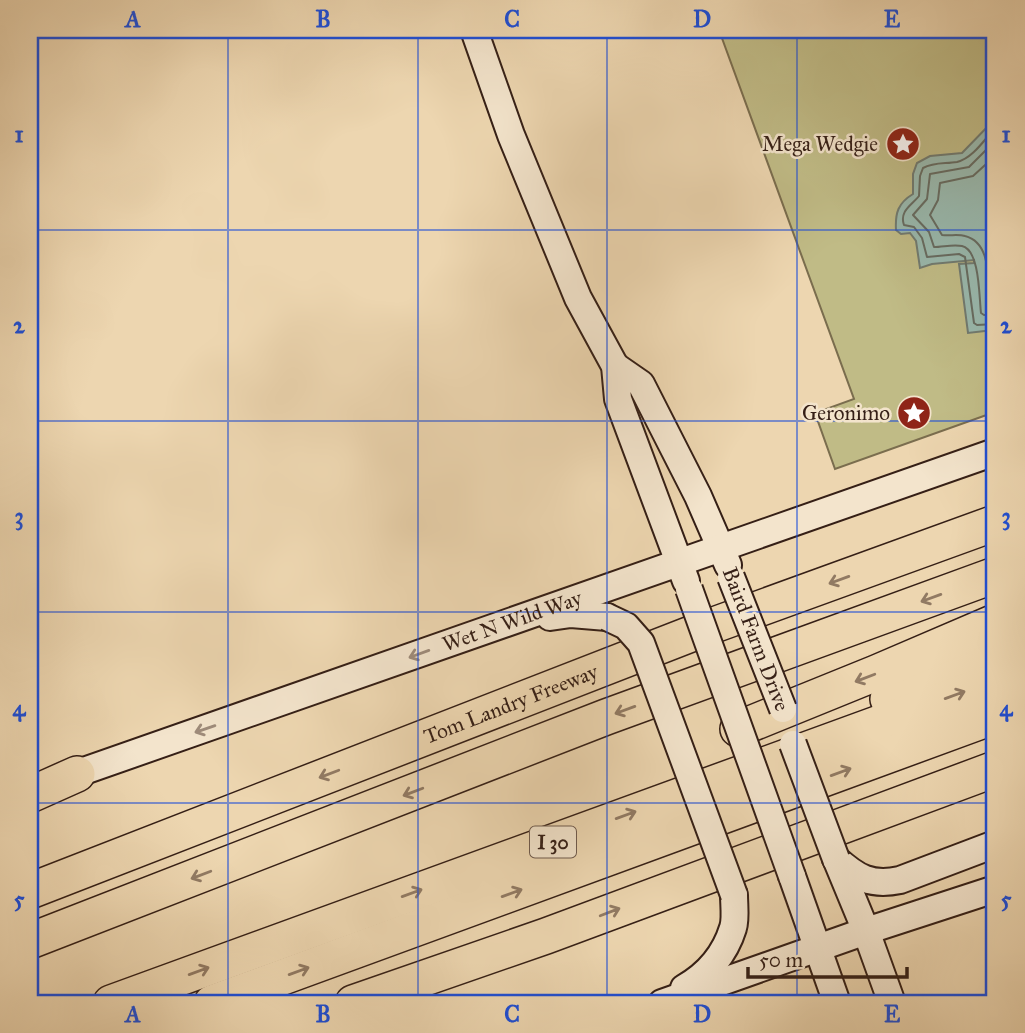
<svg xmlns="http://www.w3.org/2000/svg" width="1025" height="1033" font-family="'IM FELL Great Primer',serif">
	<style>
		.green { fill: #c0bb86; stroke: #7a6d4e; stroke-width: 2 }
		.water { fill: #99b9ae; stroke: #717b71; stroke-width: 2 }
		.lines { fill: none; stroke-linecap: round; stroke-linejoin: round }
		.shore { stroke: #676c62; stroke-width: 2 }
		.secondary-casing { stroke: #351f16; stroke-width: 30 }
		.highway-casing { stroke: #351f16; stroke-width: 38 }
		.secondary { stroke: #f3e4cc; stroke-width: 26 }
		.highway { stroke: #edd6b0; stroke-width: 35 }
		.secondary-bridge-casing { stroke: #351f16; stroke-width: 30; stroke-linecap: butt }
		.secondary-bridge { stroke: #f3e4cc; stroke-width: 26 }
		.oneway { stroke: #917a63 }
		.oneway2 { stroke: #9e8b7a }
		.grid { fill: none; stroke: #1d4ed8; stroke-width: 2; stroke-opacity: 0.55 }
		.labels { text-anchor: middle; stroke-width: 5; stroke-linejoin: round; paint-order: stroke }
		.shield { fill: #f3e4cc; stroke: #6e5a4d; stroke-width: 2 }
		.shield-label { font-size: 19px; font-weight: bold; fill: #351f16 }
		.poi-label { font-size: 21px; fill: #351f16; stroke: #f3e4cc; text-anchor: end }
		.street-label { font-size: 21px; fill: #351f16; stroke: #f3e4cc }
		.neatline { fill: none; stroke: #1d4ed8; stroke-width: 2.5 }
		.grid-label { font-size: 23px; text-anchor: middle; font-weight: bold; fill: #1d4ed8 }
	</style>
	<rect width="100%" height="100%" fill="#edd6b0"/>
	<filter id="stains"><feTurbulence type="fractalNoise" baseFrequency=".00286" numOctaves="4"/><feColorMatrix values="0 0 0 0 .2 0 0 0 0 .09 0 0 0 0 .02 0 0 0 .5 -.17"/></filter>
	<radialGradient id="worn" r=".72"><stop offset=".6" stop-color="#630" stop-opacity="0"/><stop offset="1" stop-color="#630" stop-opacity=".3"/></radialGradient>
	<path class="green" d="M719 30H995V412L835 469 815 413 854 399Z"/>
	<path class="water" d="M994 120 995 307 993 304V330L968 333 959 264 974 263V260L932 264 920 268 916 241 910 233 901 234 896 230C895 213 898 203 913 194V174L917 163 930 156 962 153Z"/>
	<g class="lines">
		<path class="shore" d="M995 128C984 140 973 158 957 162 945 164 934 162 923 168L920 176 919 196C912 205 899 211 904 225L914 227 922 238 927 257 959 254 965 257 974 323 977 325 995 324
			M995 141 969 167 930 174 927 199 913 215 929 232 934 247C943 247 953 244 962 246 980 250 979 297 981 313L984 315H995
			M995 156 973 176 940 183 938 200 930 215 942 235C950 236 958 234 965 236 992 243 987 280 990 301L995 304"/>
		<g class="secondary-casing">
			<g id="secondary">
				<path d="M474 30 511 135 578 298 615 366 618 399 686 581"/>
				<path d="M615 366 641 384 698 496 728 565"/>
				<path d="M550 617 571 614 607 617"/>
				<path id="s1" d="M61 779 995 452"/>
				<path d="M836 859C857 878 871 886 900 880L995 844"/>
				<path d="M837 861 866 931 892 1003"/>
				<path d="M792 876 837 1003"/>
				<path d="M684 988C707 975 725 954 733 928 736 919 734 905 734 895"/>
				<path d="M662 1003 866 931 995 889"/>
			</g>
		</g>
		<g class="highway-casing">
			<g id="highway">
				<path d="M888 699 995 648"/>
				<path d="M738 729 876 673 995 622"/>
				<path d="M30 795 77 774"/>
				<path id="s2" d="M30 891 714 625 995 523"/>
				<path d="M30 941 606 717 995 575"/>
				<path d="M111 1003 995 681"/>
				<path d="M212 1003 995 716"/>
				<path d="M353 1003 546 936 995 769"/>
			</g>
		</g>
		<use href="#secondary" class="secondary"/>
		<use href="#highway" class="highway"/>
		<g class="secondary-bridge-casing">
			<path id="secondary-bridge" d="M731 577 783 709
				M689 589 792 876
				M607 617 626 626 641 643 734 895
				M793 744 836 859"/>
		</g>
		<use href="#secondary-bridge" class="secondary-bridge"/>
	</g>
	<defs><path id="oneway-shaft" d="M-6 0H5M1.5-3L5.5 0L1.5 3" fill="none" stroke-width="1.6" stroke-linecap="round" stroke-linejoin="round" transform="scale(1.75)"/></defs>
	<g class="oneway">
		<use href="#oneway-shaft" transform="translate(839 580) rotate(160)"/>
		<use href="#oneway-shaft" transform="translate(931 598) rotate(160)"/>
		<use href="#oneway-shaft" transform="translate(865 678) rotate(159)"/>
		<use href="#oneway-shaft" transform="translate(955 695) rotate(-20)"/>
		<use href="#oneway-shaft" transform="translate(625 710) rotate(160)"/>
		<use href="#oneway-shaft" transform="translate(841 772) rotate(-20)"/>
		<use href="#oneway-shaft" transform="translate(329 774) rotate(159)"/>
		<use href="#oneway-shaft" transform="translate(413 792) rotate(159)"/>
		<use href="#oneway-shaft" transform="translate(626 815) rotate(-20)"/>
		<use href="#oneway-shaft" transform="translate(201 875) rotate(159)"/>
		<use href="#oneway-shaft" transform="translate(412 893) rotate(-20)"/>
		<use href="#oneway-shaft" transform="translate(512 893) rotate(-20)"/>
		<use href="#oneway-shaft" transform="translate(610 912) rotate(-21)"/>
		<use href="#oneway-shaft" transform="translate(199 971) rotate(-20)"/>
		<use href="#oneway-shaft" transform="translate(299 971) rotate(-20)"/>
	</g>
	<g class="oneway2">
		<use href="#oneway-shaft" transform="translate(419 654) rotate(160)"/>
		<use href="#oneway-shaft" transform="translate(205 729) rotate(161)"/>
	</g>
	<path class="grid" d="M228 30V1003M418 30V1003M607 30V1003M797 30V1003M30 230H995M30 421H995M30 612H995M30 803H995"/>
	<defs>
		<g id="sight-disc" transform="scale(1.75)"><circle r="9.5" fill="#8f2418" stroke="#f3e4cc"/><path d="M0-6L1.8-2.2L6-1.7L2.9 1.2L3.7 5.4L0 3.3L-3.7 5.4L-2.9 1.2L-6-1.7L-1.8-2.2Z" fill="#fff"/></g>
	</defs>
	<g fill-rule="evenodd">
		<use href="#sight-disc" x="903" y="144"/>
		<use href="#sight-disc" x="914" y="413"/>
	</g>
	<g class="labels">
		<rect class="shield" x="530" y="826.5" width="46" height="31" rx="5"/>
		<g class="shield-label">
			<text x="553" y="849">I 30</text>
		</g>
		<g class="poi-label">
			<text x="878" y="151">Mega Wedgie</text>
			<text x="890" y="420">Geronimo</text>
		</g>
		<g class="street-label">
			<text dy="7" stroke="none"><textPath href="#s1" startOffset="478">Wet N Wild Way</textPath></text>
			<text transform="translate(756 639) rotate(69)" y="7">Baird Farm Drive</text>
			<text dy="7" stroke="none"><textPath href="#s2" startOffset="516">Tom Landry Freeway</textPath></text>
		</g>
	</g>
	<rect width="1025" height="1033" fill="none" stroke="#edd6b0" stroke-width="77"/>
	<path d="M748 967v10h159v-10" fill="none" stroke="#351f16" stroke-width="3.5"/>
	<text x="759" y="967" font-size="21" fill="#351f16" stroke="#f3e4cc" stroke-width="5" paint-order="stroke">50 m</text>
	<rect x="38" y="38" width="948" height="957" class="neatline"/>
	<g class="grid-label">
		<text x="133" y="27">A</text>
		<text x="323" y="27">B</text>
		<text x="512" y="27">C</text>
		<text x="702" y="27">D</text>
		<text x="892" y="27">E</text>
		<text x="19" y="142">1</text>
		<text x="1006" y="142">1</text>
		<text x="19" y="333">2</text>
		<text x="1006" y="333">2</text>
		<text x="19" y="524">3</text>
		<text x="1006" y="524">3</text>
		<text x="19" y="716">4</text>
		<text x="1006" y="716">4</text>
		<text x="19" y="907">5</text>
		<text x="1006" y="907">5</text>
		<text x="133" y="1022">A</text>
		<text x="323" y="1022">B</text>
		<text x="512" y="1022">C</text>
		<text x="702" y="1022">D</text>
		<text x="892" y="1022">E</text>
	</g>
	<rect width="100%" height="100%" filter="url(#stains)"/>
	<rect width="100%" height="100%" fill="url(#worn)"/>
</svg>
